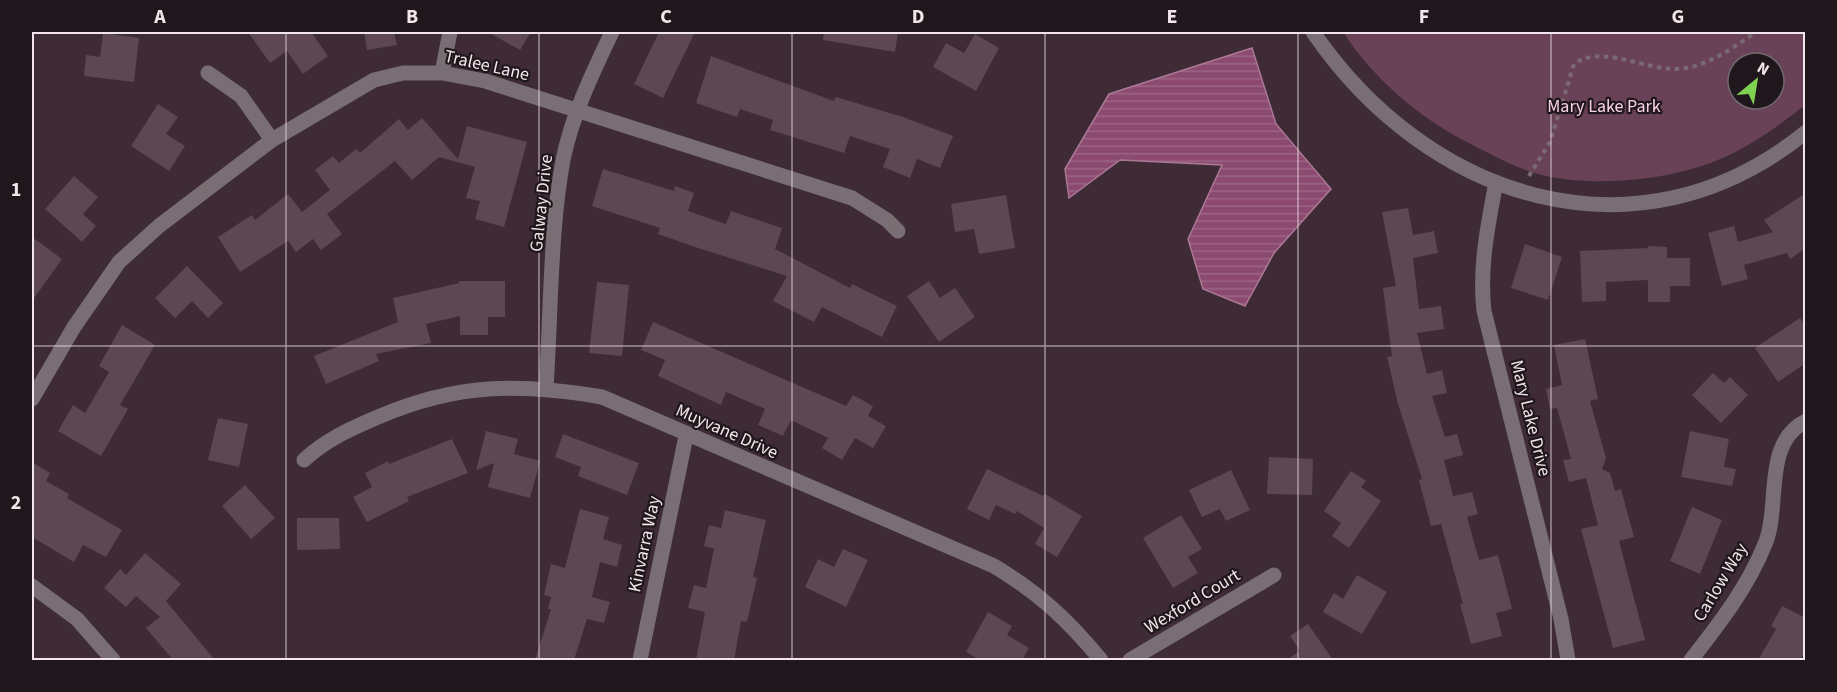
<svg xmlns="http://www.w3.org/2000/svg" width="1837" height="692" font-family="'Source Sans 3',sans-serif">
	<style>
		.green { fill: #694258; fill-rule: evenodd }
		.water { fill: url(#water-rules); stroke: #ab7895; stroke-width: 1.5 }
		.building { fill: #5c4752 }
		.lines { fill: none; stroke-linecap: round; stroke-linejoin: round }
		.path { stroke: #7b6a73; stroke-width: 4; stroke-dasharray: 4.5 4.5; stroke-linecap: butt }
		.minor { stroke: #786e73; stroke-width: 15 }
		.grid { fill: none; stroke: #f2e5eb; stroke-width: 1.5; stroke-opacity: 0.55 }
		.labels { text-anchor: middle; stroke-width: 4.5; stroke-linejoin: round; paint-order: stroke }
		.street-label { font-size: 18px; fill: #f2e5eb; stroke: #1f171b }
		.park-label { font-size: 18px; fill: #f9d1e5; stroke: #1f171b }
		.neatline { fill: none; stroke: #f2e5eb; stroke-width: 2 }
		.grid-label { font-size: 20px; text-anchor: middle; font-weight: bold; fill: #f2e5eb }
	</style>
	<defs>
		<pattern id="water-rules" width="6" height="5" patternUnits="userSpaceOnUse" patternTransform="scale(1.5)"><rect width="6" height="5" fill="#8c4a70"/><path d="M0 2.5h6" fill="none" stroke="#9d6485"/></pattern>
	</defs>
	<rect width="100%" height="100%" fill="#3e2b35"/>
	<path class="green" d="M1343 32H1805V105C1780 125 1755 143 1725 157 1675 180 1596 188 1542 175 1516 169 1491 154 1467 142 1418 117 1373 78 1343 32ZM1738 63H1774V99H1738Z"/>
	<path class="water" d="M1252 48 1276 124 1331 189 1274 253 1245 306 1203 289 1188 239 1222 165 1120 160 1069 198 1065 169 1109 94Z"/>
	<path class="building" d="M248 32H311L328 56 303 74 287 51 270 63Z
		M364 32H394L397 45 367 50Z
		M488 32H531L520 50Z
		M659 32H695L663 98 634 84Z
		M824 32H898L895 52 823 40Z
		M103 33 139 38 134 82 84 76 86 55 100 57Z
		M975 34 999 48 976 91 933 67 946 43 964 53Z
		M711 56 834 101 836 97 903 117 953 136 940 168 917 159 910 178 883 167 890 149 850 136 844 153 770 130 773 120 740 109 737 117 696 103Z
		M158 104 178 117 166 134 185 146 169 171 131 146Z
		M422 118 458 159 467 126 527 142 504 227 475 219 480 201 466 198 475 167 439 157 412 180 395 161 327 214 342 234 321 250 313 239 296 252 288 241 240 272 218 237 252 215 255 220 288 194 302 212 330 190 315 170 333 156 339 163 356 149 360 153 399 119 408 130Z
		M603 169 674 191 675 186 694 193 688 211 726 224 731 211 782 228 775 249 850 288 852 284 897 306 882 337 822 307 814 322 773 301 787 276 695 247 658 234 660 228 592 206Z
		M74 176 98 197 83 214 96 226 82 242 45 209Z
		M1806 193V248L1790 259 1787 253 1744 265 1748 279 1722 286 1708 233 1734 226 1738 242 1773 232 1764 220Z
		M1006 195 1015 248 979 254 974 229 955 232 951 204Z
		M1408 208 1413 235 1434 231 1438 253 1413 258 1419 309 1441 306 1444 329 1417 333 1427 374 1442 370 1447 393 1432 396 1445 437 1457 434 1463 455 1444 460 1453 496 1472 492 1478 514 1467 517 1479 560 1498 555 1512 609 1496 613 1502 636 1471 644 1460 604H1463L1441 524 1431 526 1419 480 1422 479 1398 404 1387 357 1392 356 1383 288 1396 286 1382 212Z
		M32 237 62 259 32 301Z
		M1525 244 1562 257 1548 300 1511 288Z
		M1648 246 1667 247V258H1690V286H1670V302H1648V280L1606 282V301L1582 302 1580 251 1648 248Z
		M187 266 223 303 208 318 192 301 175 318 155 298Z
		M459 281H505V317H488V335H460V316L426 324 431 343 376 354 379 361 326 384 314 356 398 322 393 298 459 283Z
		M929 281 940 298 955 288 975 317 939 342 907 296Z
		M597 282 629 285 622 356 589 353Z
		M1800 318 1806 326V363L1778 382 1755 348Z
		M653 322 846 406 853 395 873 406 868 416 886 426 873 448 855 438 842 460 822 448 828 438 791 420 783 436 758 425 765 409 726 392 721 405 658 376 665 360 641 350Z
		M122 325 155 345 120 405 128 409 101 456 58 431 73 405 85 413 109 372 99 366Z
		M1585 339 1598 399 1590 401 1606 458 1602 469 1610 473 1615 491 1621 489 1634 537 1619 541 1645 640 1613 648 1581 529 1598 525 1586 478 1569 482 1563 460 1571 459 1557 408 1550 409 1546 389 1562 385 1554 345Z
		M1713 373 1724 383 1730 377 1748 395 1721 423 1692 395Z
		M218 418 248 424 239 467 208 460Z
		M486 431 518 439 514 454 540 461 530 498 488 487 494 463 476 470Z
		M1690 431 1729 439 1724 467 1736 469 1732 486 1681 477Z
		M563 434 639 463 627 495 578 476 581 467 555 457Z
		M452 439 468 473 407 497 409 501 367 522 353 497 372 487 365 473 388 461 389 464Z
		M1269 457 1313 459 1312 495 1267 494Z
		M32 462 50 473 46 481 69 494 67 498 122 530 106 557 83 545 74 562 32 537Z
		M987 469 1043 496 1045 494 1082 516 1057 557 1035 544 1044 528 1017 511 1015 514 996 505 989 520 967 509Z
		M1231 470 1250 510 1226 521 1220 509 1202 517 1189 490Z
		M1351 471 1366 481 1361 487 1381 501 1349 548 1332 536 1341 523 1324 511Z
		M245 485 275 518 251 539 222 506Z
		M1692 507 1722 520 1700 574 1670 561Z
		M580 509 609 517 603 539 622 545 617 567 600 562 592 597 610 602 604 623 587 619 574 660H535L551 609H548L551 597 544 595 551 564 565 568Z
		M725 510 766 520 753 577 757 578 747 622 741 621 734 660H696L705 612 688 608 694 585 706 588 714 549 704 546 709 525 721 528Z
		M1181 515 1202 549 1188 557 1198 573 1173 588 1143 538Z
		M297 518H339L340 549 297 550Z
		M843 549 868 560 846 607 805 587 818 559 834 567Z
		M145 553 181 584 166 601 215 660H173L146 628 160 617 136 596 126 607 104 588 120 569 126 575Z
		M1357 575 1387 592 1362 634 1323 612 1334 593 1343 599Z
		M1782 606 1806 618V650L1800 660H1758L1776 629 1771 626Z
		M988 612 1012 626 1007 635 1029 648 1022 660H980L966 652Z
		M1308 624 1333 660H1286L1300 651 1290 636Z"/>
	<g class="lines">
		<path class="path" d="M1529 176 1550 142 1574 64C1604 42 1651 75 1687 68 1712 63 1736 46 1756 32"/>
		<path class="minor" d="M1313 32C1427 199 1637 269 1806 132
			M208 73 241 96 272 140
			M442 73 450 32
			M1496 182C1488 225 1479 267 1484 311L1561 619 1568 660
			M546 388C551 315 550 230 563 160 572 115 593 72 612 32
			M32 399 74 327 119 262 159 226 272 140 374 80 403 73H442L485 81 852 198 887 220 898 231
			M304 460C327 439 350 429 378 417 457 383 519 383 602 397L994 566C1039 593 1068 620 1101 660
			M32 586 77 619 113 660
			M640 660 686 436
			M1130 660 1274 575
			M1691 660C1719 624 1748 587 1765 544 1781 506 1762 443 1806 421"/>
	</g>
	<path class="grid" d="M286 32V660M539 32V660M792 32V660M1045 32V660M1298 32V660M1551 32V660M32 346H1806"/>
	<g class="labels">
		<g class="street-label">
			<text transform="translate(487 65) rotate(13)" y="6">Tralee Lane</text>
			<text transform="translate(541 203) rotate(-84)" y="6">Galway Drive</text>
			<text transform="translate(1531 418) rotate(76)" y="6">Mary Lake Drive</text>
			<text transform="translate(727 431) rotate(24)" y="6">Muyvane Drive</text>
			<text transform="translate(644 544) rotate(-78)" y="6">Kinvarra Way</text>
			<text transform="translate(1720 582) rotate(-59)" y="6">Carlow Way</text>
			<text transform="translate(1192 601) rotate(-31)" y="6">Wexford Court</text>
		</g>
		<g class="park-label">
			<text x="1604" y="112">Mary Lake Park</text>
		</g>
	</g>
	<rect width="1837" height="692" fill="none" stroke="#1f171b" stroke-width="66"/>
	<g transform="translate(1756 81) rotate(30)"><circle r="28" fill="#1f171b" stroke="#73696e" stroke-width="1.5"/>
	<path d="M0-4.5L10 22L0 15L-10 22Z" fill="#80d051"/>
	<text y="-9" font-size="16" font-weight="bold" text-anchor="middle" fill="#f2e5eb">N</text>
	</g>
	<rect x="33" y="33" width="1771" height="626" class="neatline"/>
	<g class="grid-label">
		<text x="160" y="23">A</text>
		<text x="412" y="23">B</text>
		<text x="666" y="23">C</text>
		<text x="918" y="23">D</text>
		<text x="1172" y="23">E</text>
		<text x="1424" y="23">F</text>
		<text x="1678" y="23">G</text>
		<text x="16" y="196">1</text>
		<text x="16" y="509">2</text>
	</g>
</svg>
